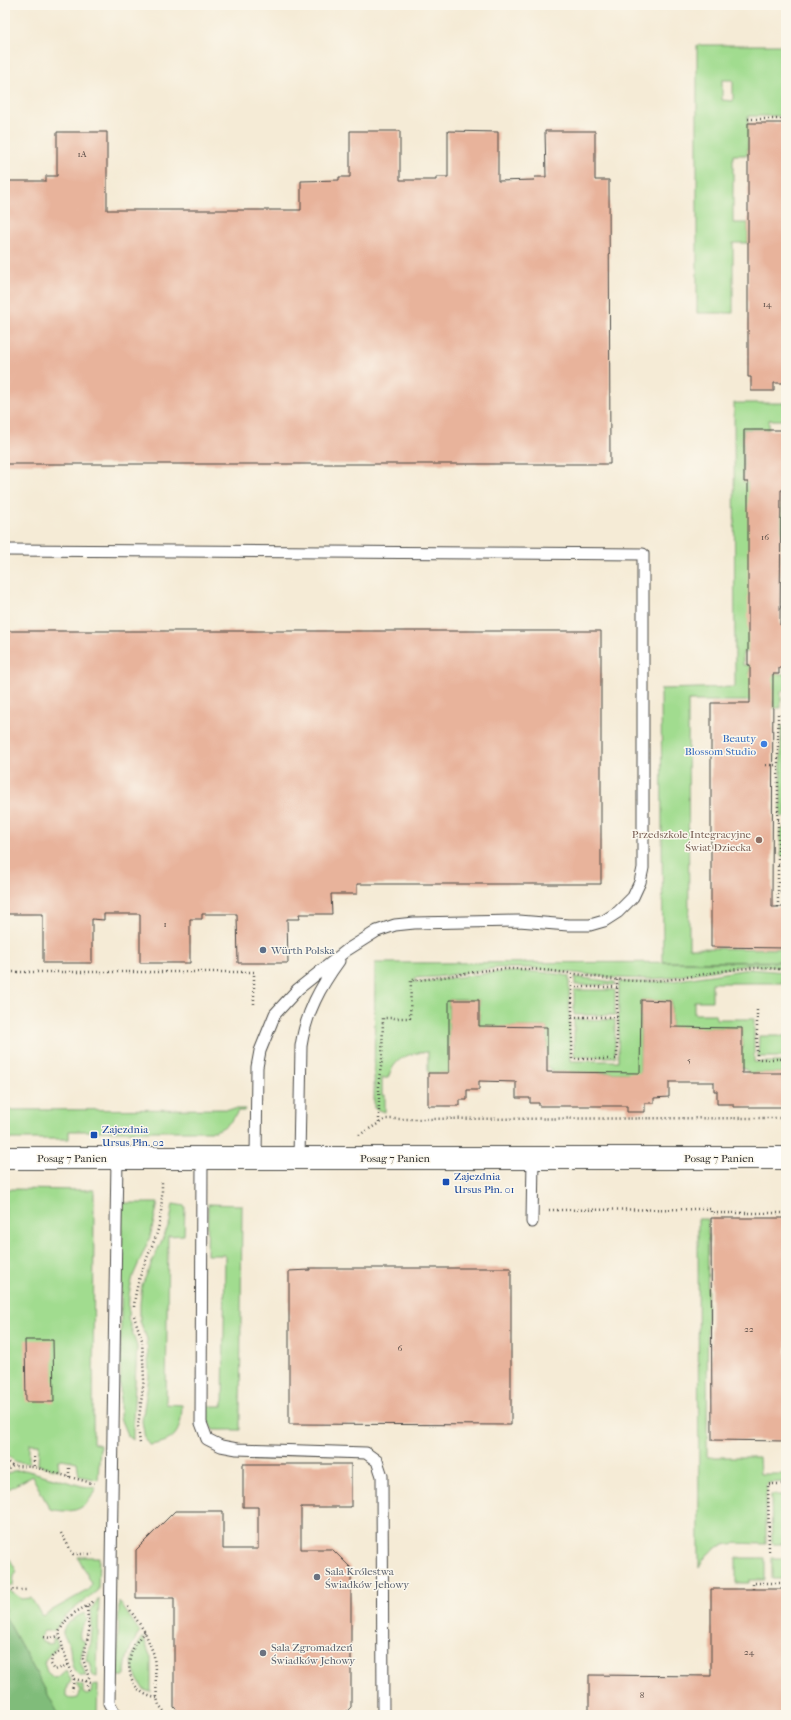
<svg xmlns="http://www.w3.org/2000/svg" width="791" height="1720" font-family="'IM FELL French Canon',serif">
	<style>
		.green { fill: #a1dc8f; stroke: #66845d; fill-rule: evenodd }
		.forest { fill: #80bc7a; stroke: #567452 }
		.building { fill: #e8b39b }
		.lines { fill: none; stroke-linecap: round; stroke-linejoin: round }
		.lane-casing { stroke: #494845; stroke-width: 13 }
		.secondary-casing { stroke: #494845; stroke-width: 24 }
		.path { stroke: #494845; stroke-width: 2.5; stroke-dasharray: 1 3; stroke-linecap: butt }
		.lane { stroke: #fff; stroke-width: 11 }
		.secondary { stroke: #fff; stroke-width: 22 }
		.shop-dot { fill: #3f7fe0; stroke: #fbf7ec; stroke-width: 1.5 }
		.education-dot { fill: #8d6e63; stroke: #fbf7ec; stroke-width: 1.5 }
		.service-dot { fill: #5c6f8a; stroke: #fbf7ec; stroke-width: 1.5 }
		.transit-dot { fill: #1a4fb4; stroke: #fbf7ec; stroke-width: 1.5 }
		.worship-dot { fill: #6b7280; stroke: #fbf7ec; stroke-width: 1.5 }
		.labels { text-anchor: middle; stroke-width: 3; stroke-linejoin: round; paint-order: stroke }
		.number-label { font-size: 9px; fill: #5a4d47 }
		.shop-label { font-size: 11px; fill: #366cbe; stroke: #fbf7ec; text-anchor: end }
		.education-label { font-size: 11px; fill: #785e54; stroke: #fbf7ec; text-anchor: end }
		.service-label { font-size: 11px; fill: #4e5e75; stroke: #fbf7ec; text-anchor: start }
		.transit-label { font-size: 11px; fill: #164399; stroke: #fbf7ec; text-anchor: start }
		.street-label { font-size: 11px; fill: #2b2b2b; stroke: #fbf7ec }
		.worship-label { font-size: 11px; fill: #5b616d; stroke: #fbf7ec; text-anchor: start }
	</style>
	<rect width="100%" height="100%" fill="#fbf7ec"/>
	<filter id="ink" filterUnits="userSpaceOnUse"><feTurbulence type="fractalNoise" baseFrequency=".025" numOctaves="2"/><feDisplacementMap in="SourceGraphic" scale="8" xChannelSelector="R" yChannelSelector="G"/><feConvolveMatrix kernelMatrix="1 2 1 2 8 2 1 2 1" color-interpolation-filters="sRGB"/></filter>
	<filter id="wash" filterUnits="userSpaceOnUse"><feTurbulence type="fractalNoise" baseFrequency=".012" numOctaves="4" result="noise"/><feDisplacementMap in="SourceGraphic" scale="16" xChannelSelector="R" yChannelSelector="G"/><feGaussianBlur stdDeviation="0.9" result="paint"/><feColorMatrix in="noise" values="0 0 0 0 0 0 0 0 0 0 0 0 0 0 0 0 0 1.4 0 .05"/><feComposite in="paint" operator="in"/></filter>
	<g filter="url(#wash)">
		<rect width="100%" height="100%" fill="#f5ebd6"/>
		<path class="green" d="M697 45H786V116H748V155H733V223H748V243H733V313H697ZM722 80H733V101L722 100Z
			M734 403H786V420H769V429H743V482H748L756 652H743V665H750V674H786V691H781V708H773V701H688L689 948 786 949V961L663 962 661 689 735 687Z
			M782 490H786V604H782Z
			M781 726H783V742H786V817H781Z
			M786 826V860L781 855V830Z
			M786 962V968L748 965 667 978 648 979 616 978 533 968H497L436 977 415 978V982H423C475 975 517 966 569 976L570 1061H618L619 982 672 981 749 969 786 972V975L782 976V983H712V1001H694V1014H715L716 1019H754V1062H786V1073H750L738 1064 742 1049V1028H690L671 1034V1001L641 1000 640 1074H628V1073L555 1072 543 1064 546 1049H547V1027H495L479 1033V1000H449V1073H428V1052C408 1053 395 1057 388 1078H382V1095H385V1112L374 1108 375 963Z
			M575 977 615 982V985H575Z
			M574 990H615V1015H574Z
			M574 1019 615 1020V1057H574Z
			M759 1036H786V1057H758Z
			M246 1109 245 1111H238C233 1121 226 1127 215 1131H69V1139H5V1110Z
			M5 1189 94 1190 93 1443 100 1445 98 1480 79 1476 77 1462 62 1459 58 1461 59 1470 38 1465 39 1444H29V1463L16 1462 5 1454Z
			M122 1203H158L150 1237 133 1276 129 1294 128 1318 137 1347 133 1420V1440L127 1435 120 1418Z
			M173 1204 185 1206 184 1235 168 1236 166 1404 182 1405C181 1431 177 1442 149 1445L145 1439 142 1421 149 1377 147 1339 140 1321V1304L142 1285 170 1222Z
			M208 1204 242 1205 240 1430H213L206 1418V1406H223L225 1255H207Z
			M698 1219H708L707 1457H759L760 1474H786V1482L766 1483V1544C737 1544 713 1537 699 1568Z
			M25 1470 82 1486 96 1488C86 1511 73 1514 50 1509L32 1476 5 1491V1475L13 1471Z
			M771 1495H786V1544H772Z
			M5 1550 17 1572 14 1576 13 1585 9 1587 5 1586Z
			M78 1557H99L98 1590 64 1617 54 1631H44L40 1637 43 1642 49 1644 53 1643V1638L56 1639 58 1645C53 1652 47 1656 44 1663L47 1672 54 1678 58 1677 66 1670 71 1679 66 1691V1696L72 1699 78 1698C81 1692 80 1688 76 1684L77 1683 83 1685V1693L87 1695 91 1693 92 1686 98 1685 97 1715H59L5 1616V1589L15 1594 21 1599 31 1598 42 1616 88 1590 92 1584Z
			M736 1558H765V1580H749V1583H736Z
			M772 1558H786V1579H772Z
			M99 1598 97 1677 93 1676 89 1662 86 1661 87 1653 91 1643 92 1629 91 1609Z
			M119 1601 140 1632C130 1646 125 1658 125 1676H117Z
			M85 1613 87 1621C80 1627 79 1631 80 1639L85 1642 80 1660 86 1676C70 1677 71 1657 70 1647 69 1642 66 1640 64 1636 58 1627 78 1615 85 1613Z
			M143 1637 151 1658V1692L144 1690C130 1668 127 1659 143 1637Z"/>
		<path class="forest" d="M5 1616 59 1715H5Z"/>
		<g id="blocks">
			<path class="building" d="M748 123H786V383H774V391H751V377H748Z
				M350 131H400V180H436V177H448V131L498 132V181L534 180 535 177H546L545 131H595V180H609L610 464H5V181H46V176H57V132H107V210H301V181L339 180V177H350Z
				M744 430H782V442H786V490H781L780 625H786V668H779V674H773L772 907H786V948L711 947V703H750V665H748V482H744Z
				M5 631H601V884H357V894H331L332 914H299L300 919H287L288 963H238L237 914H202V919H190V963H140V914H104V920L92 919V963H43V914H5Z
				M449 1000H479V1026L547 1027V1072L640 1073 641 1000 671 1001V1027L742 1028V1073H786V1107H733V1104H717V1091H714V1082H669V1097L654 1098V1103H645V1112H627V1106H539V1103H530V1098H516V1082L479 1081V1090H467V1100H459V1106H428V1073H449Z
				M711 1218H786V1441L712 1440Z
				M310 1268H511V1425L289 1424V1271L310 1270Z
				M25 1340H53L54 1402H26Z
				M243 1464H351V1507H301V1549H332L351 1568V1707L343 1715H182L174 1707V1598H136V1550L175 1511H223V1549H258V1507H243Z
				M711 1589H786V1715H589V1675L711 1676Z"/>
		</g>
	</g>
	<g filter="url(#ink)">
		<use href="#blocks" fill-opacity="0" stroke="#494845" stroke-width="1"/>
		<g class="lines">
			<g class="lane-casing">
				<path id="lane" d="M5 550 643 554V868L640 882 633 897 618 912 604 921 590 925H568L519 921 414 923 395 925 377 931 347 950 298 989 275 1014 260 1051 257 1067 256 1158
					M202 1158 201 1423 207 1439 221 1446 237 1449 366 1453 377 1461 382 1476 383 1715
					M299 1158 301 1046C306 1013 320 987 339 961
					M532 1222 533 1158
					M116 1715 109 1703 117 1158"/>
			</g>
			<g class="secondary-casing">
				<path id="secondary" d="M5 1158H786"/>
			</g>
			<path class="path" d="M748 119H786
				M781 607H786
				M778 714V892H786
				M766 765H778
				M778 820H786
				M778 865H786
				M778 907V892
				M5 972H254V1007
				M572 974V1059H617V980
				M572 987H617
				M757 1010V1059H786
				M572 1017H617
				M379 1123V1078L382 1061 383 1018H410L411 980C432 980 453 975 474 972 489 969 505 969 520 969 564 969 606 982 650 981 698 979 737 962 786 970
				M359 1135 386 1119 786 1118
				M549 1210 711 1209V1213H786
				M134 1307C136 1279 146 1262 156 1236 162 1218 162 1200 162 1181
				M134 1316 142 1340 144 1379 138 1426 140 1444
				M34 1457V1467
				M5 1460 13 1466
				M5 1471 13 1466 34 1467 95 1484
				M69 1477V1465
				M61 1533 73 1554H93
				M769 1551 768 1484H786
				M5 1587 14 1590H28
				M753 1589V1583H786
				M87 1607 89 1631 83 1659 90 1681
				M128 1607 145 1632 154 1655 157 1698 159 1705 167 1715
				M145 1632C122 1652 123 1693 157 1698
				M44 1637 51 1638 59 1636
				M63 1649 74 1679 72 1691
				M68 1665 55 1670 51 1664 52 1657 63 1649 59 1632C63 1625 66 1619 73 1614 80 1609 87 1607 93 1601
				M74 1679 91 1682
				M86 1681 88 1690"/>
			<use href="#lane" class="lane"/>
			<use href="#secondary" class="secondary"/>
		</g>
	</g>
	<circle class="shop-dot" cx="764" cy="744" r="4"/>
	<circle class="education-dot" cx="759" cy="840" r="4"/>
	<circle class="service-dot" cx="263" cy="950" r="4"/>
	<g class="transit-dot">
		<rect x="90" y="1131" width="8" height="8" rx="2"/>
		<rect x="442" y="1178" width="8" height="8" rx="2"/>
	</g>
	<g class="worship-dot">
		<circle cx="317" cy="1577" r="4"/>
		<circle cx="263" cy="1653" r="4"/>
	</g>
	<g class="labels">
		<g class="number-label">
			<text x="82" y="157">1A</text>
			<text x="767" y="307">14</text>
			<text x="765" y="540">16</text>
			<text x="165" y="927">1</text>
			<text x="689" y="1063">5</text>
			<text x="749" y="1332">22</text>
			<text x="400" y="1351">6</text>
			<text x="749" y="1655">24</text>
			<text x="642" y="1698">8</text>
		</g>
		<g class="shop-label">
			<text x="756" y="742">Beauty<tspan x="756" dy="13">Blossom Studio</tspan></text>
		</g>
		<g class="education-label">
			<text x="751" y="838">Przedszkole Integracyjne<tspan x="751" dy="13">Świat Dziecka</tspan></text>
		</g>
		<g class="service-label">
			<text x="271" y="954">Würth Polska</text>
		</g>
		<g class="transit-label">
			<text x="102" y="1133">Zajezdnia<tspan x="102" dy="13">Ursus Płn. 02</tspan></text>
			<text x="454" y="1180">Zajezdnia<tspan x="454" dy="13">Ursus Płn. 01</tspan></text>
		</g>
		<g class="street-label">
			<text x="72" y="1162">Posag 7 Panien</text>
			<text x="395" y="1162">Posag 7 Panien</text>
			<text x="719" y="1162">Posag 7 Panien</text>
		</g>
		<g class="worship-label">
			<text x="325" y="1575">Sala Królestwa<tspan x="325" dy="13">Świadków Jehowy</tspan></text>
			<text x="271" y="1651">Sala Zgromadzeń<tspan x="271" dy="13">Świadków Jehowy</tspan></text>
		</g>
	</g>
	<rect width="791" height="1720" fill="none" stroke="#fbf7ec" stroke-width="20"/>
</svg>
